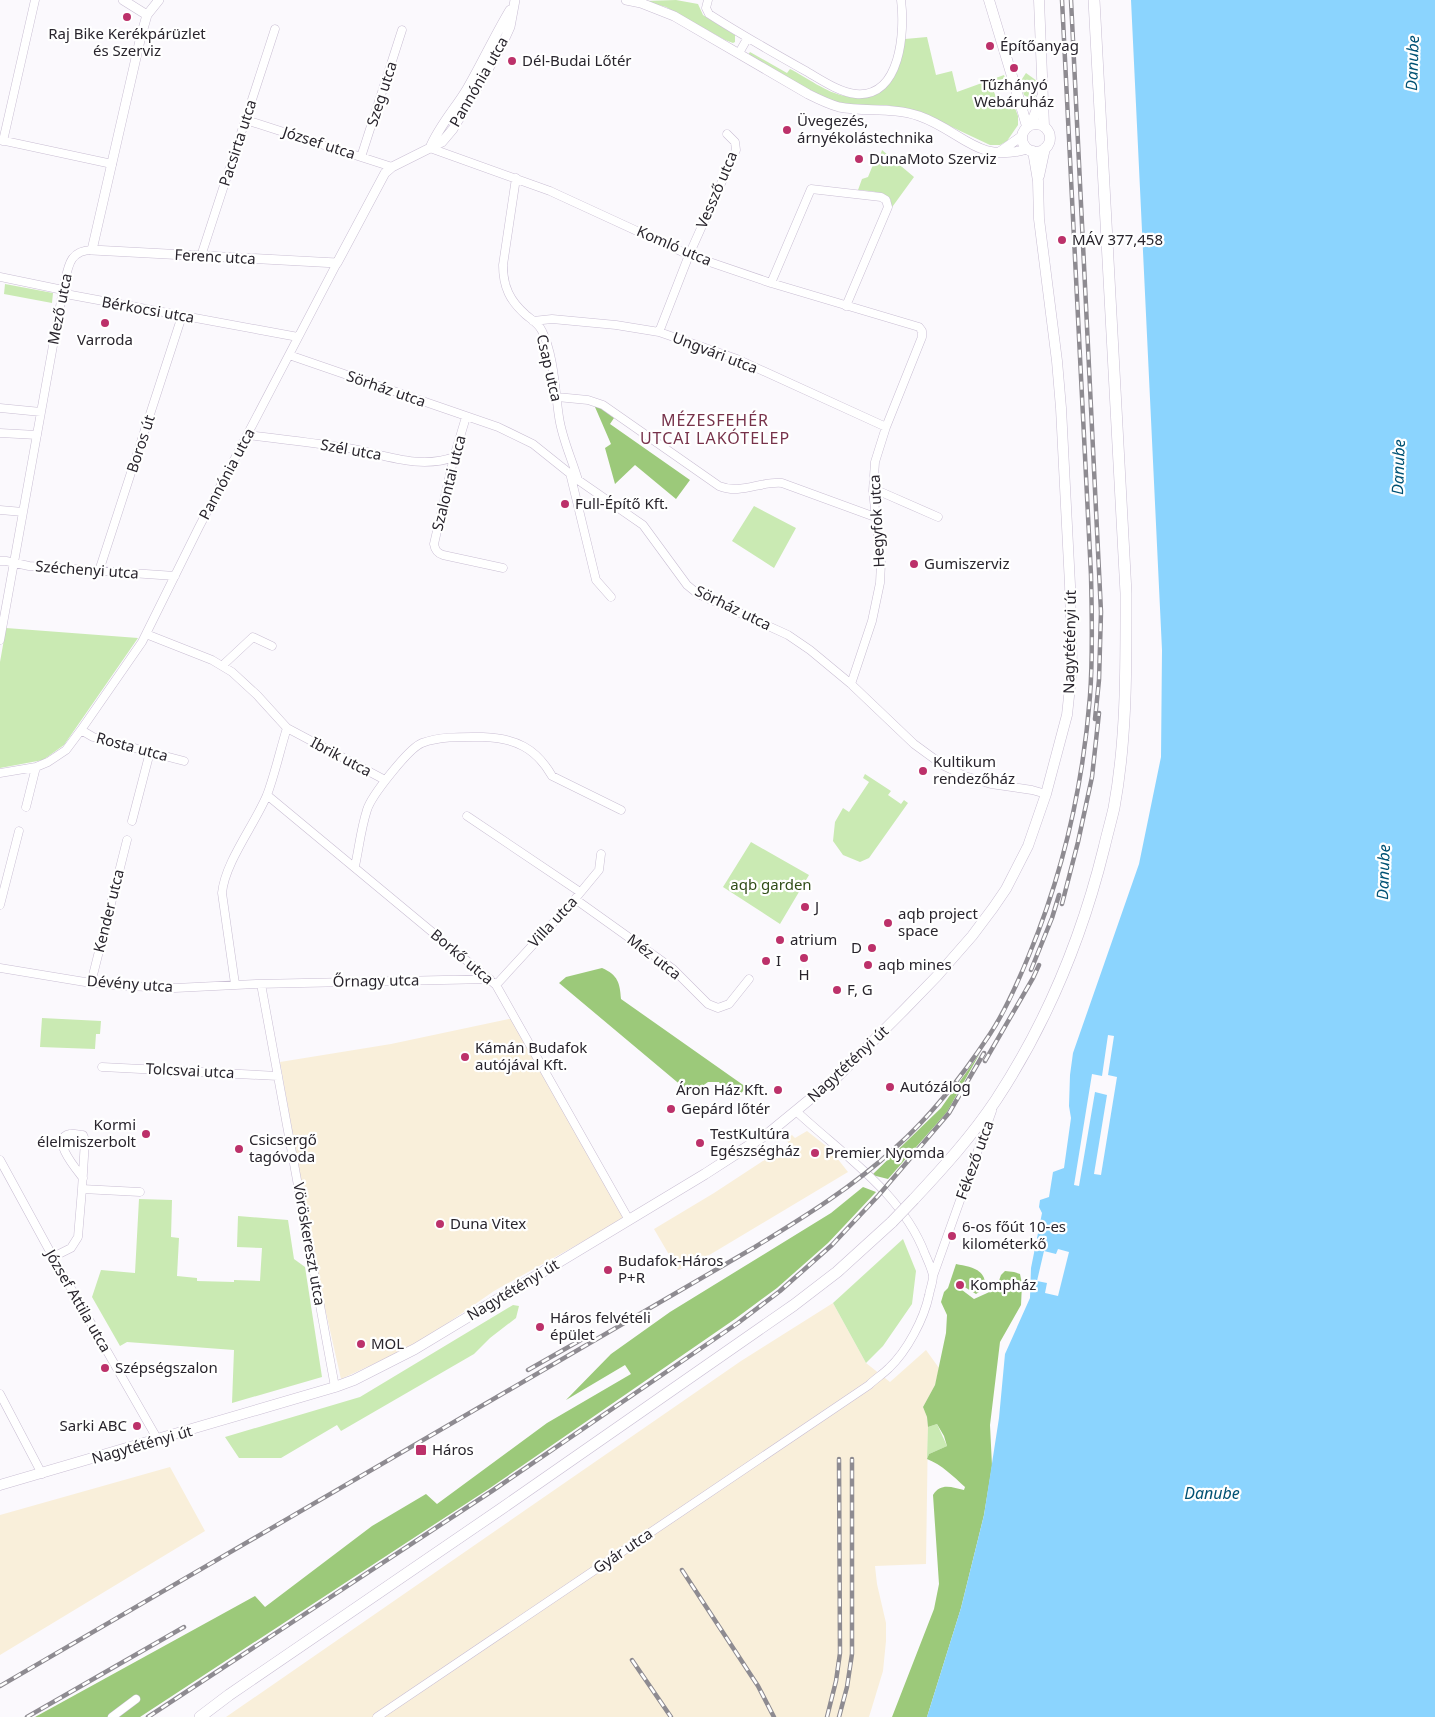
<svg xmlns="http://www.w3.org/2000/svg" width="1435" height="1717" font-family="'Noto Sans',sans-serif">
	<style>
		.industrial { fill: #f9efda }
		.green { fill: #caeab3 }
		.forest { fill: #9cc97a }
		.water { fill: #8bd4fe }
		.pier { fill: #fbf9fd }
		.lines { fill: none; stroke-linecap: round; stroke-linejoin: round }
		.minor-casing { stroke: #c9bed3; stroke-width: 9 }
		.tertiary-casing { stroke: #c9bed3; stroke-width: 10 }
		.secondary-casing { stroke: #c9bed3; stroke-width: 11 }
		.primary-casing { stroke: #c9bed3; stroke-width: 12 }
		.minor { stroke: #fff; stroke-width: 8 }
		.tertiary { stroke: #fff; stroke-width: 9 }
		.secondary { stroke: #fff; stroke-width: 10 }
		.primary { stroke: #fff; stroke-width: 11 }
		.rail-casing { stroke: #8e8b91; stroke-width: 4.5 }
		.rail { stroke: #fff; stroke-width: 2.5; stroke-dasharray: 8; stroke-linecap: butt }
		.primary-bridge-casing { stroke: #c9bed3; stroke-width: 12; stroke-linecap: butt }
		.primary-bridge { stroke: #fff; stroke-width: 11 }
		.poi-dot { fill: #bc316a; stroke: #fff; stroke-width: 2 }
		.labels { text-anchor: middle; stroke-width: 4.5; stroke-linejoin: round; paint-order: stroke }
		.poi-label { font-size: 15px; fill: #29252d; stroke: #fff; text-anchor: start }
		.street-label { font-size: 15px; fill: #29252d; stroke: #fff }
		.park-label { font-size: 15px; fill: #304d16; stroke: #fff }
		.water-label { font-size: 16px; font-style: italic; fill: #005274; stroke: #fff }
		.neighbourhood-label { font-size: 16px; letter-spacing: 1px; fill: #77324a; stroke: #fff }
	</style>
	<rect width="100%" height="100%" fill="#fbf9fd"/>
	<path class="industrial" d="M518 1017 627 1217 494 1291 419 1343 341 1379 318 1277 280 1062 391 1044Z
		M807 1131 830 1149 848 1172 711 1254 678 1270 654 1229 714 1193 789 1144 786 1139 792 1135 795 1138Z
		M833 1303 866 1363 890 1382 926 1350 939 1368 935 1385 923 1407 927 1417 928 1427 926 1564 875 1566 877 1584 886 1623V1641L883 1671 869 1717H226L741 1361Z
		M170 1467 205 1531 0 1655V1515Z"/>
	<path class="green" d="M676 0 698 4 703 15 735 35V42L733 43 725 40 666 7 644 1Z
		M927 37 936 75 952 71 957 92 1004 75 1005 78 991 84 999 105 1012 100 1018 116V125L1007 141 1000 145H990L920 112 886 105 857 106 833 103 748 55 750 52 787 73 790 69C806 77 827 93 845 96 870 101 890 89 899 65 902 57 903 47 905 39Z
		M1026 73 1037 81 1036 95 1033 98H1029L1024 95 1020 82Z
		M882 150 914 177 890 210 891 200C882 191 870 191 858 190L862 179 868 177 877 155 880 156Z
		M5 284 53 293 52 303 4 294Z
		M754 506 796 528 774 568 732 541Z
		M6 628 138 638 64 745 43 760 0 768V662Z
		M865 774 891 791 888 795 901 804 904 800 908 803 869 858 860 862 843 855 833 841 835 822 843 808 849 812 869 782 863 778Z
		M751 842 809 875 780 924 723 887Z
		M42 1018 101 1021 100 1034H96L95 1049 40 1047Z
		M139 1199 172 1200 171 1237 179 1238 177 1276 197 1278V1281L234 1282V1280L260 1281 262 1248 237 1247 238 1216 288 1220 294 1259 305 1267 322 1377 232 1403 234 1350 127 1342 120 1346 92 1297 101 1270 135 1273Z
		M903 1239 916 1271 912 1304 883 1346 866 1363 833 1303Z
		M513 1305 519 1306 516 1318 490 1338 474 1354 341 1431 337 1425 281 1458H239L225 1437 360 1397Z
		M937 1424 947 1446 929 1454 927 1459 928 1427Z"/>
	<path class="forest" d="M598 406 614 418 610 424 690 480 676 499 635 465 615 484 605 448 611 444 595 407Z
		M602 968C618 975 620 983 621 999L746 1087 740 1095 728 1096 719 1082H708L694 1092H689L559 983 566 977Z
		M980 1053 947 1112 888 1179 872 1175 941 1108Z
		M863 1187 876 1192 828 1243 777 1288 735 1319 490 1488 140 1717H35L255 1596 265 1607 372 1526 426 1494 437 1504 547 1423 631 1374 625 1365 566 1400 611 1354 670 1312 831 1213Z
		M956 1264C971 1267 987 1269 985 1288L976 1294 963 1286 962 1290 974 1299 996 1289 1001 1275 1005 1271 1014 1272 1020 1274 1022 1284 1021 1305 1000 1342 990 1425 992 1466 984 1515 961 1608 927 1717H892L934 1609 939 1584 933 1495C941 1482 953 1488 964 1490L965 1487C953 1476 942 1465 927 1459L929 1454 947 1446 944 1436 937 1424 928 1427 927 1417 923 1407 935 1385 946 1333 947 1315 941 1302 944 1292 948 1288Z"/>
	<path class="water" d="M1131 0H1435V1717H927L961 1608 984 1515 999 1418 1005 1354 1030 1298 1031 1268 1042 1213 1039 1207 1040 1200 1049 1197 1053 1172 1064 1168 1071 1118 1069 1106 1070 1075 1073 1053 1139 864 1161 757 1162 650Z"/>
	<path class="pier" d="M1108 1035 1114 1036 1108 1075 1117 1077 1101 1175 1094 1174 1107 1095 1095 1092 1079 1186 1074 1185 1092 1074 1102 1076Z
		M1058 1249 1069 1252 1058 1296 1045 1293 1047 1283 1037 1281 1044 1251 1056 1254Z"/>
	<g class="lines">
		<g class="minor-casing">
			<path id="minor" d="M708 0 706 8 709 14C740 34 772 52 804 70 820 79 838 92 856 94 901 98 905 31 901 0
				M739 53 747 39
				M246 120 392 167
				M0 140 112 164
				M3 141 35 0
				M430 148 550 191 689 255 771 283 919 327 922 331V337L886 427 875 462 873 491 881 563 880 583 872 621 851 684
				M361 157 402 30
				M516 178 503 265C503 287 510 301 526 315 532 320 539 324 542 331 554 355 555 391 559 417 562 439 572 459 578 480
				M201 256 275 29
				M0 277 63 290 71 295 298 337
				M771 283 811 189 881 197 886 200 888 207 846 306
				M533 321 552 319 616 325 659 332 737 359 886 427
				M659 332 689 255 736 150 735 142 727 134
				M289 355 498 427 533 444 578 480 643 525 687 585 698 594 788 635 810 650 851 684 914 744 944 766 965 776 991 784 1032 790 1046 794
				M557 397 588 400 603 405 719 486C741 495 760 481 782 483L875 517
				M0 408 41 412
				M466 417 454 457 434 544C435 550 437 553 443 555L503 568
				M0 433 37 435
				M248 435C281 439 315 443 348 448 383 454 419 470 454 457
				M570 473 596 580 611 597
				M873 491 881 492 938 517
				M0 510 23 512
				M0 561H6L29 566 175 576
				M99 571 182 316
				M146 634 212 660 232 672 257 695 287 728 385 780
				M0 640 63 290C68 271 67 250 92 250
				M223 665 253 637 272 646
				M81 730 93 737 184 761
				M0 773 36 767 48 762 66 750 81 730 142 642 199 527 337 263
				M267 795 496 985 629 1220
				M26 807 36 767
				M467 816 580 892
				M132 821 150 752
				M355 866C359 848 361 828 367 810 371 796 409 748 422 743 441 736 464 737 483 737 515 738 536 748 552 776L621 810
				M575 899 673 969 708 1004 718 1008 729 1004 749 979
				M0 905 19 831
				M0 968 91 983 126 986 175 988 256 984 490 979
				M91 983 127 840
				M235 984 222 893C225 862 255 824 267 795 275 774 280 750 287 728
				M261 984 335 1387
				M496 985 575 899 599 870 601 854
				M102 1067 278 1076
				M0 1160 53 1257 158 1440
				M82 1189 85 1140 83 1135C79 1135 74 1133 70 1134 49 1138 77 1170 83 1178
				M53 1257 71 1248 78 1237 82 1189 140 1192
				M933 1276 992 1111
				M0 1394 42 1474
				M112 1717 136 1699
				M377 1717 869 1385C875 1379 883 1374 889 1368 907 1351 924 1319 929 1295 930 1289 933 1282 933 1276 932 1269 928 1261 925 1254 902 1193 842 1154 796 1111"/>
		</g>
		<g class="tertiary-casing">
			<path id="tertiary" d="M123 0 147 15
				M159 0 147 15 141 36 92 250 337 263 385 173 392 167 442 142 453 129 500 49 510 27 515 0
				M626 0 641 3 674 16 808 94C818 99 828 104 839 107 865 112 893 107 919 116 962 131 977 164 1027 149
				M430 148C439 126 455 109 467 89 482 63 495 35 510 10
				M998 153 1022 136"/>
		</g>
		<g class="secondary-casing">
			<path id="secondary" d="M989 0 1027 126
				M1039 0 1044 126
				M1031 124 1042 97
				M1022 138a14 14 0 1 1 28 0a14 14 0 1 1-28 0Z
				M1039 176 1045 148
				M0 1485 335 1387 354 1380 415 1349 705 1174 770 1132 837 1077 904 1010 937 976 972 936 993 908 1006 889 1028 846 1046 794 1067 715 1072 668 1070 585 1061 408 1057 361 1039 219 1038 181 1033 151"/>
		</g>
		<g class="primary-casing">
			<path id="primary" d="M914 1199C943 1168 972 1136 996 1100 1046 1024 1082 937 1104 848 1107 835 1111 821 1114 808 1127 737 1126 665 1126 593L1094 0
				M200 1717 229 1695 501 1509 794 1305 837 1272 892 1222"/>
		</g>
		<use href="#minor" class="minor"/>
		<use href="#tertiary" class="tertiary"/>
		<use href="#secondary" class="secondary"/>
		<use href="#primary" class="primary"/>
		<g class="rail-casing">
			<path id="rail" d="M1071 0 1101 612 1099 680 1095 719
				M1062 904 1078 842 1092 777 1099 713
				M1031 970 1052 918 1059 895
				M985 1061 1033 978 1039 965
				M528 1370 586 1337
				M682 1570 758 1686 774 1717
				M632 1660 671 1717
				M0 1686 755 1247C804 1217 853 1187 895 1148 932 1115 963 1075 990 1034 1006 1010 1018 982 1029 955 1063 873 1083 785 1090 696 1093 656 1092 615 1091 575L1062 0
				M27 1717 184 1627
				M148 1717 492 1491 738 1323 780 1291 832 1245 878 1196 949 1113 984 1053
				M827 1717 836 1681 840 1653 839 1459
				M839 1717 847 1687 852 1654V1459"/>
		</g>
		<use href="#rail" class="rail"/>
		<g class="primary-bridge-casing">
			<path id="primary-bridge" d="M892 1222 914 1199"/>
		</g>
		<use href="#primary-bridge" class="primary-bridge"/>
	</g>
	<g class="poi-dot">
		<circle cx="127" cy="17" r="5"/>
		<circle cx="990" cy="46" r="5"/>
		<circle cx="512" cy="61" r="5"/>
		<circle cx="1014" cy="68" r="5"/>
		<circle cx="787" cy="130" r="5"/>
		<circle cx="859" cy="159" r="5"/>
		<circle cx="1062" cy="240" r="5"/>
		<circle cx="105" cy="323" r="5"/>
		<circle cx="565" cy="504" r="5"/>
		<circle cx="914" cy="564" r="5"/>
		<circle cx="923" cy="771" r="5"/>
		<circle cx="805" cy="907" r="5"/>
		<circle cx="888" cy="923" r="5"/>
		<circle cx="780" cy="940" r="5"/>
		<circle cx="872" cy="948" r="5"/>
		<circle cx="804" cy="958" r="5"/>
		<circle cx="766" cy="961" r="5"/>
		<circle cx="868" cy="965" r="5"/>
		<circle cx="837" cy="990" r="5"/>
		<circle cx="465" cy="1057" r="5"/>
		<circle cx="890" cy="1087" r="5"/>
		<circle cx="778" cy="1090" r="5"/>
		<circle cx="671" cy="1109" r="5"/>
		<circle cx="146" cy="1134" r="5"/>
		<circle cx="700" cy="1143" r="5"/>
		<circle cx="239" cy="1149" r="5"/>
		<circle cx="815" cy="1153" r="5"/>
		<circle cx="440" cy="1224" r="5"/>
		<circle cx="952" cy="1236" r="5"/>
		<circle cx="608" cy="1270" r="5"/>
		<circle cx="960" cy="1285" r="5"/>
		<circle cx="540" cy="1327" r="5"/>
		<circle cx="361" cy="1344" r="5"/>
		<circle cx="105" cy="1368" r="5"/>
		<circle cx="137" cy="1426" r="5"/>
		<rect x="415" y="1444" width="12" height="12" rx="2.5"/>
	</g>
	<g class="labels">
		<g class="poi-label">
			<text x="127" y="39" text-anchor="middle">Raj Bike Kerékpárüzlet<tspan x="127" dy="17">és Szerviz</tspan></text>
			<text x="1000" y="51">Építőanyag</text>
			<text x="522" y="66">Dél-Budai Lőtér</text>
			<text x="1014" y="90" text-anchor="middle">Tűzhányó<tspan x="1014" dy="17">Webáruház</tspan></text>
			<text x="797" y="126">Üvegezés,<tspan x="797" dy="17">árnyékolástechnika</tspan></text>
			<text x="869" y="164">DunaMoto Szerviz</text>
			<text x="1072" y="245">MÁV 377,458</text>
			<text x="105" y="345" text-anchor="middle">Varroda</text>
			<text x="575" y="509">Full-Építő Kft.</text>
			<text x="924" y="569">Gumiszerviz</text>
			<text x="933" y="767">Kultikum<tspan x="933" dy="17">rendezőház</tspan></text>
			<text x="815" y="912">J</text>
			<text x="898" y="919">aqb project<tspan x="898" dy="17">space</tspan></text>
			<text x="790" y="945">atrium</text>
			<text x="862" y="953" text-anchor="end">D</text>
			<text x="776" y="966">I</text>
			<text x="878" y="970">aqb mines</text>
			<text x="804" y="980" text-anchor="middle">H</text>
			<text x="847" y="995">F, G</text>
			<text x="475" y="1053">Kámán Budafok<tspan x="475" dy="17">autójával Kft.</tspan></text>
			<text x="900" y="1092">Autózálog</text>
			<text x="768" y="1095" text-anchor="end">Áron Ház Kft.</text>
			<text x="681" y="1114">Gepárd lőtér</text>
			<text x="136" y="1130" text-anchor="end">Kormi<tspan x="136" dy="17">élelmiszerbolt</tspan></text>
			<text x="710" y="1139">TestKultúra<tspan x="710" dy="17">Egészségház</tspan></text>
			<text x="249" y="1145">Csicsergő<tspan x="249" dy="17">tagóvoda</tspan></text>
			<text x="825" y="1158">Premier Nyomda</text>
			<text x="450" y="1229">Duna Vitex</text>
			<text x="962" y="1232">6-os főút 10-es<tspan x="962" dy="17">kilométerkő</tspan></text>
			<text x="618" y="1266">Budafok-Háros<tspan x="618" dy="17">P+R</tspan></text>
			<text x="970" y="1290">Kompház</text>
			<text x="550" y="1323">Háros felvételi<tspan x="550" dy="17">épület</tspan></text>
			<text x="371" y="1349">MOL</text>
			<text x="115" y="1373">Szépségszalon</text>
			<text x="127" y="1431" text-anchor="end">Sarki ABC</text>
			<text x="432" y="1455">Háros</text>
		</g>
		<g class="street-label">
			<text transform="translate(479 82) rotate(-60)" y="5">Pannónia utca</text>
			<text transform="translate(382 94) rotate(-72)" y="5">Szeg utca</text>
			<text transform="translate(238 143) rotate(-72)" y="5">Pacsirta utca</text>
			<text transform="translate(319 143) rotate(18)" y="5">József utca</text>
			<text transform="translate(717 190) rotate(-67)" y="5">Vessző utca</text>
			<text transform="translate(674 246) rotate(23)" y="5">Komló utca</text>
			<text transform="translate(215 257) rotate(3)" y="5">Ferenc utca</text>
			<text transform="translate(60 309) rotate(-79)" y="5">Mező utca</text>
			<text transform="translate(148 310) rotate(10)" y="5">Bérkocsi utca</text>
			<text transform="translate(715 353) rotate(21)" y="5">Ungvári utca</text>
			<text transform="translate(549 368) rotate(77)" y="5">Csap utca</text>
			<text transform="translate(386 389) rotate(19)" y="5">Sörház utca</text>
			<text transform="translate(141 444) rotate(-72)" y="5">Boros út</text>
			<text transform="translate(351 450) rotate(10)" y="5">Szél utca</text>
			<text transform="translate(227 474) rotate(-62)" y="5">Pannónia utca</text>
			<text transform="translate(449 483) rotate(-76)" y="5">Szalontai utca</text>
			<text transform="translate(877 521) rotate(-93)" y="5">Hegyfok utca</text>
			<text transform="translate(87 570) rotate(4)" y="5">Széchenyi utca</text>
			<text transform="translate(733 608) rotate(26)" y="5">Sörház utca</text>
			<text transform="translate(1070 642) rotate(-89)" y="5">Nagytétényi út</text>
			<text transform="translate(132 747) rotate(15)" y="5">Rosta utca</text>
			<text transform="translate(341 757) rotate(28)" y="5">Ibrik utca</text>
			<text transform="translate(109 911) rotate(-76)" y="5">Kender utca</text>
			<text transform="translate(553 922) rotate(-47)" y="5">Villa utca</text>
			<text transform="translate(462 957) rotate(40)" y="5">Borkő utca</text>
			<text transform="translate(654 957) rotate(38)" y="5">Méz utca</text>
			<text transform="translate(376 981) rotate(-1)" y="5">Őrnagy utca</text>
			<text transform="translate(130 984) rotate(4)" y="5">Dévény utca</text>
			<text transform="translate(848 1064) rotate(-43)" y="5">Nagytétényi út</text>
			<text transform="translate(190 1071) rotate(3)" y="5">Tolcsvai utca</text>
			<text transform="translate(975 1160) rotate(-70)" y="5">Fékező utca</text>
			<text transform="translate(309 1244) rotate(80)" y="5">Vöröskereszt utca</text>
			<text transform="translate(513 1290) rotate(-31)" y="5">Nagytétényi út</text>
			<text transform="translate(78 1301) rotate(60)" y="5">József Attila utca</text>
			<text transform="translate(142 1445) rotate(-16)" y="5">Nagytétényi út</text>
			<text transform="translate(623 1551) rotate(-34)" y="5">Gyár utca</text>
		</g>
		<g class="park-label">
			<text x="771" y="890">aqb garden</text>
		</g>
		<g class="water-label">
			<text transform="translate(1412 63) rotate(-88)" y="6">Danube</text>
			<text transform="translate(1398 467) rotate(-88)" y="6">Danube</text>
			<text transform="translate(1383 872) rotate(-88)" y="6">Danube</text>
			<text x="1212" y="1499">Danube</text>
		</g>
		<g class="neighbourhood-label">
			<text x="715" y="426">MÉZESFEHÉR<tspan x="715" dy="18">UTCAI LAKÓTELEP</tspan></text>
		</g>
	</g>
</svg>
